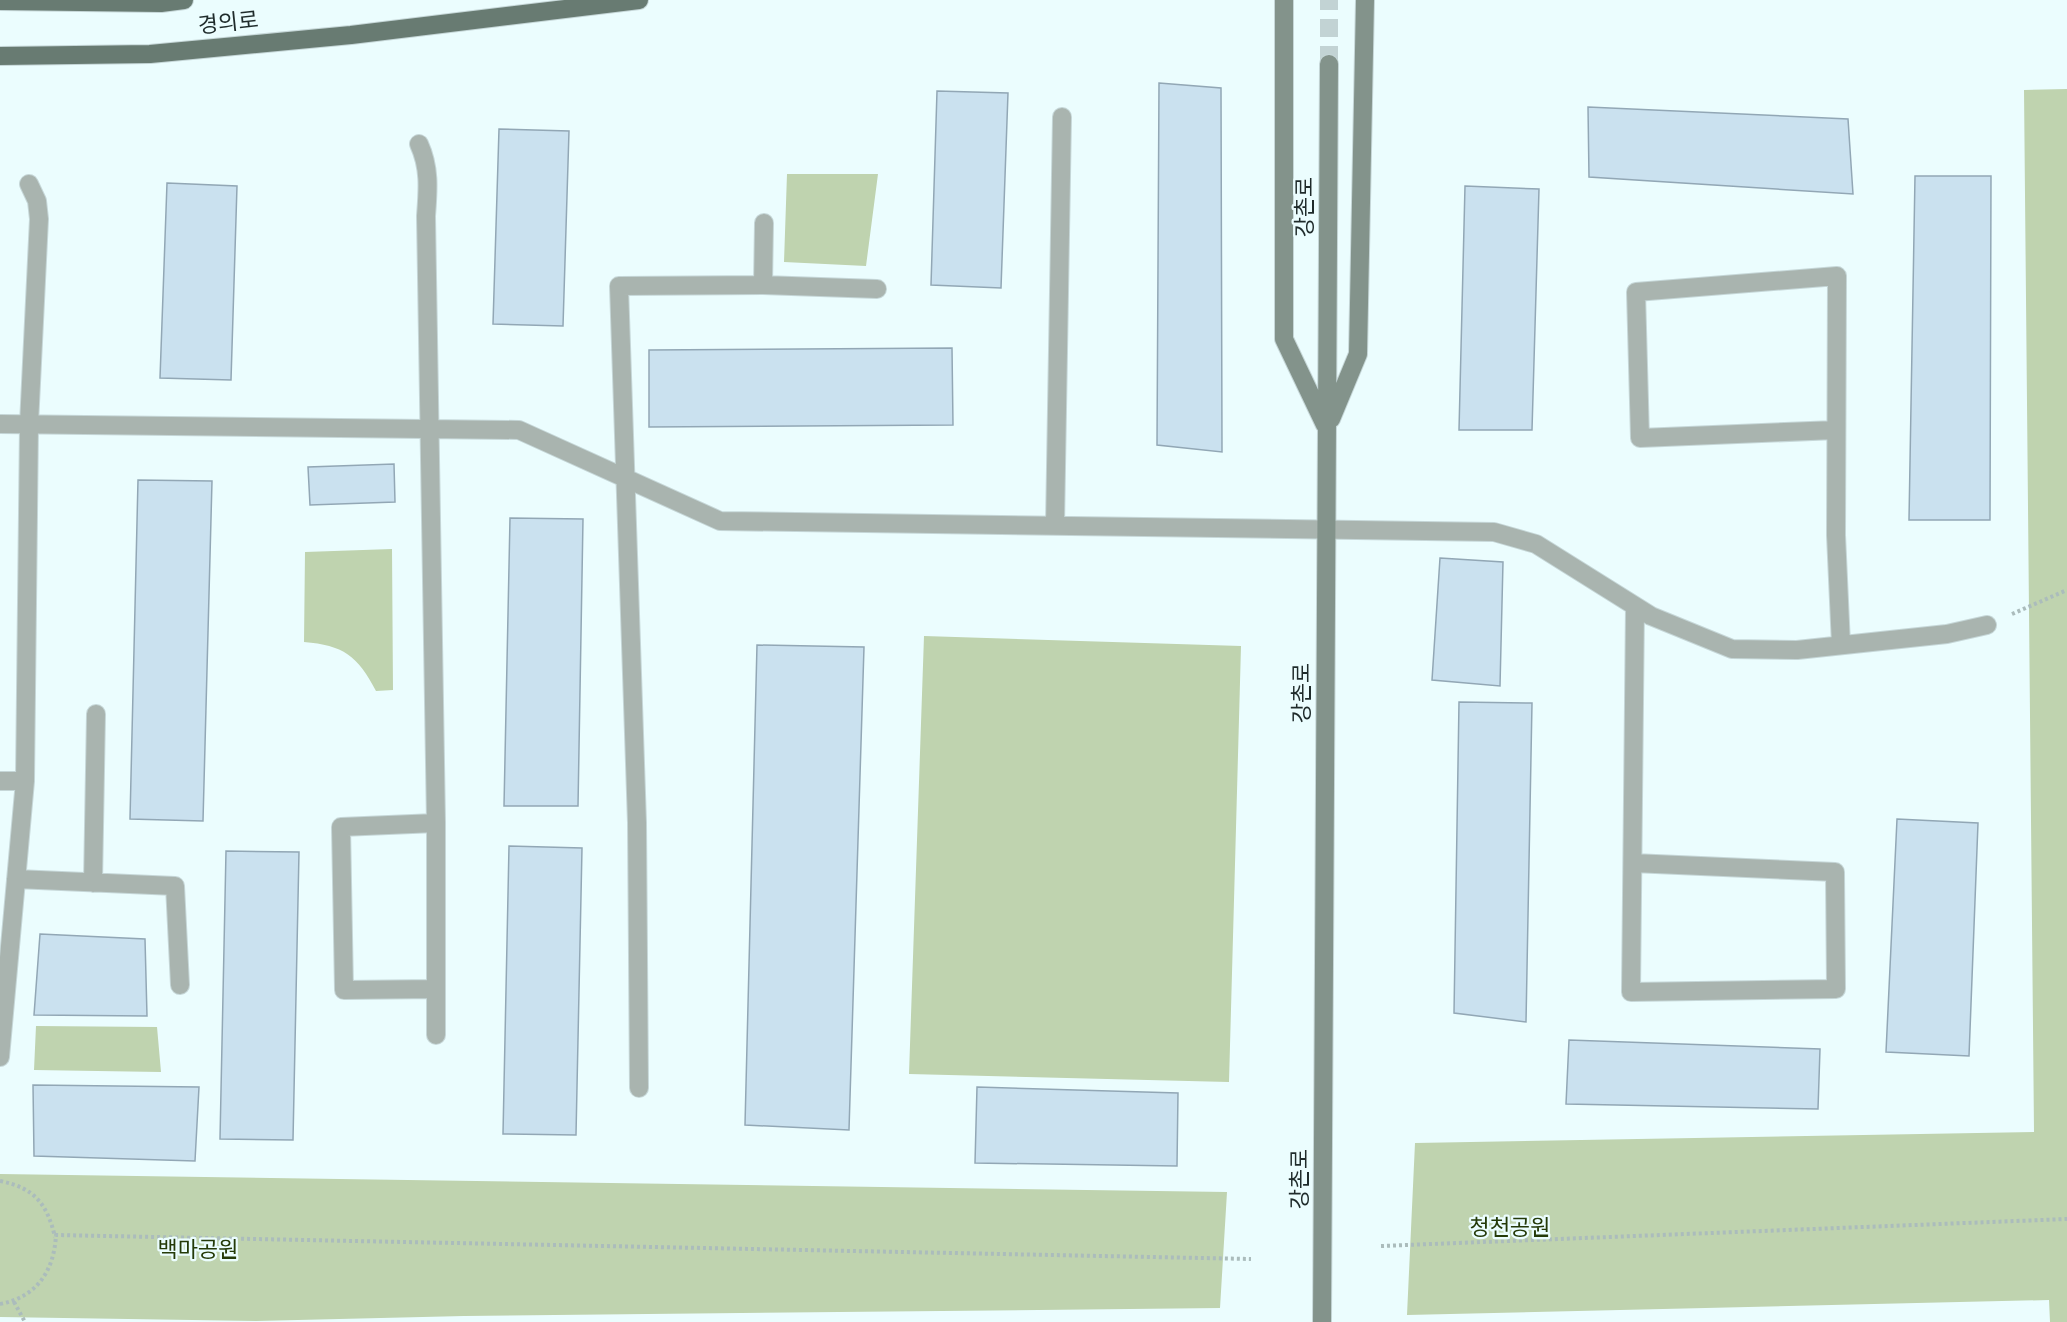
<svg xmlns="http://www.w3.org/2000/svg" width="2067" height="1322" font-family="'Space Grotesk','Noto Sans KR',sans-serif">
	<style>
		.green { fill: #bfd3af }
		.building { fill: #cae1ef; stroke: #92a7b5; stroke-width: 1.5 }
		.lines { fill: none; stroke-linecap: round; stroke-linejoin: round }
		.secondary-tunnel { stroke: #c2d3d4; stroke-width: 18; stroke-dasharray: 18 9; stroke-linecap: butt }
		.lane-casing { stroke: #c6d7d8; stroke-width: 20 }
		.secondary-casing { stroke: #c6d7d8; stroke-width: 20 }
		.primary-casing { stroke: #c6d7d8; stroke-width: 20 }
		.path { stroke: #abbcbc; stroke-width: 4; stroke-dasharray: 3 3; stroke-linecap: butt }
		.lane { stroke: #a9b4af; stroke-width: 18 }
		.secondary { stroke: #83938b; stroke-width: 18 }
		.primary { stroke: #687b72; stroke-width: 18 }
		.labels { text-anchor: middle; stroke-width: 4.5; stroke-linejoin: round; paint-order: stroke }
		.street-label { font-size: 22px; fill: #1f2b2b; stroke: #ebfdfe }
		.park-label { font-size: 22px; fill: #243a08; stroke: #ebfdfe }
	</style>
	<rect width="100%" height="100%" fill="#ebfdfe"/>
	<path class="green" d="M2067 89V1322H2050L2049 1300 1407 1315 1415 1143 2034 1132 2024 90Z
		M787 174H878L866 266 784 262Z
		M392 549 393 690 376 691C358 656 343 645 304 642L305 552Z
		M924 636 1241 646 1229 1082 909 1074Z
		M36 1026 157 1027 161 1072 34 1070Z
		M0 1174 1227 1192 1220 1308 464 1316 256 1321 0 1317Z"/>
	<path class="building" d="M1159 83 1221 88 1222 452 1157 445Z
		M937 91 1008 93 1001 288 931 285Z
		M1588 107 1848 119 1853 194 1589 177Z
		M499 129 569 131 563 326 493 324Z
		M1915 176H1991L1990 520H1909Z
		M167 183 237 186 231 380 160 378Z
		M1465 186 1539 189 1532 430H1459Z
		M952 348 953 425 649 427V350Z
		M394 464 395 502 310 505 308 467Z
		M138 480 212 481 203 821 130 819Z
		M510 518 583 519 578 806H504Z
		M1440 558 1503 562 1500 686 1432 680Z
		M757 645 864 647 849 1130 745 1125Z
		M1459 702 1532 703 1526 1022 1454 1013Z
		M1897 819 1978 823 1969 1056 1886 1052Z
		M509 846 582 848 576 1135 503 1134Z
		M226 851 299 852 293 1140 220 1139Z
		M40 934 145 939 147 1016 34 1015Z
		M1569 1040 1820 1049 1818 1109 1566 1104Z
		M33 1085 199 1087 195 1161 34 1156Z
		M977 1087 1178 1093 1177 1166 975 1163Z"/>
	<g class="lines">
		<path class="secondary-tunnel" d="M1329 64V0"/>
		<g class="lane-casing">
			<path id="lane" d="M419 144C430 168 428 190 426 216L436 823V1035
				M764 223 763 285 877 289
				M0 424 519 430 720 521 1494 532 1536 544 1651 616 1732 649 1797 650 1947 634 1987 625
				M1836 430 1640 438 1636 292 1837 276 1836 535 1841 645
				M1055 526 1062 117
				M0 781H25L29 424 39 219 37 201 29 184
				M1633 863 1835 872 1836 989 1631 992 1635 606
				M16 879 175 886 180 985
				M93 883 96 714
				M436 989 344 990 341 827 436 823
				M0 1057 25 781
				M639 1088 637 823 619 286 763 285"/>
		</g>
		<g class="secondary-casing">
			<path id="secondary" d="M1284 0V339L1325 425
				M1331 419 1358 354 1365 0
				M1322 1322 1329 64"/>
		</g>
		<g class="primary-casing">
			<path id="primary" d="M0 1 161 3 184 0
				M0 56 150 54 351 35 639 0"/>
		</g>
		<path class="path" d="M2012 614 2067 590
			M0 1181C35 1188 47 1204 55 1237
			M1381 1246 2067 1219
			M14 1302 25 1322
			M0 1304C37 1297 54 1271 56 1235L1251 1259"/>
		<use href="#lane" class="lane"/>
		<use href="#secondary" class="secondary"/>
		<use href="#primary" class="primary"/>
	</g>
	<g class="labels">
		<g class="street-label">
			<text transform="translate(228 22) rotate(-6)" y="8">경의로</text>
			<text transform="translate(1304 207) rotate(-90)" y="8">강촌로</text>
			<text transform="translate(1301 693) rotate(-90)" y="8">강촌로</text>
			<text transform="translate(1299 1179) rotate(-90)" y="8">강촌로</text>
		</g>
		<g class="park-label">
			<text x="1510" y="1235">청천공원</text>
			<text x="198" y="1257">백마공원</text>
		</g>
	</g>
</svg>
